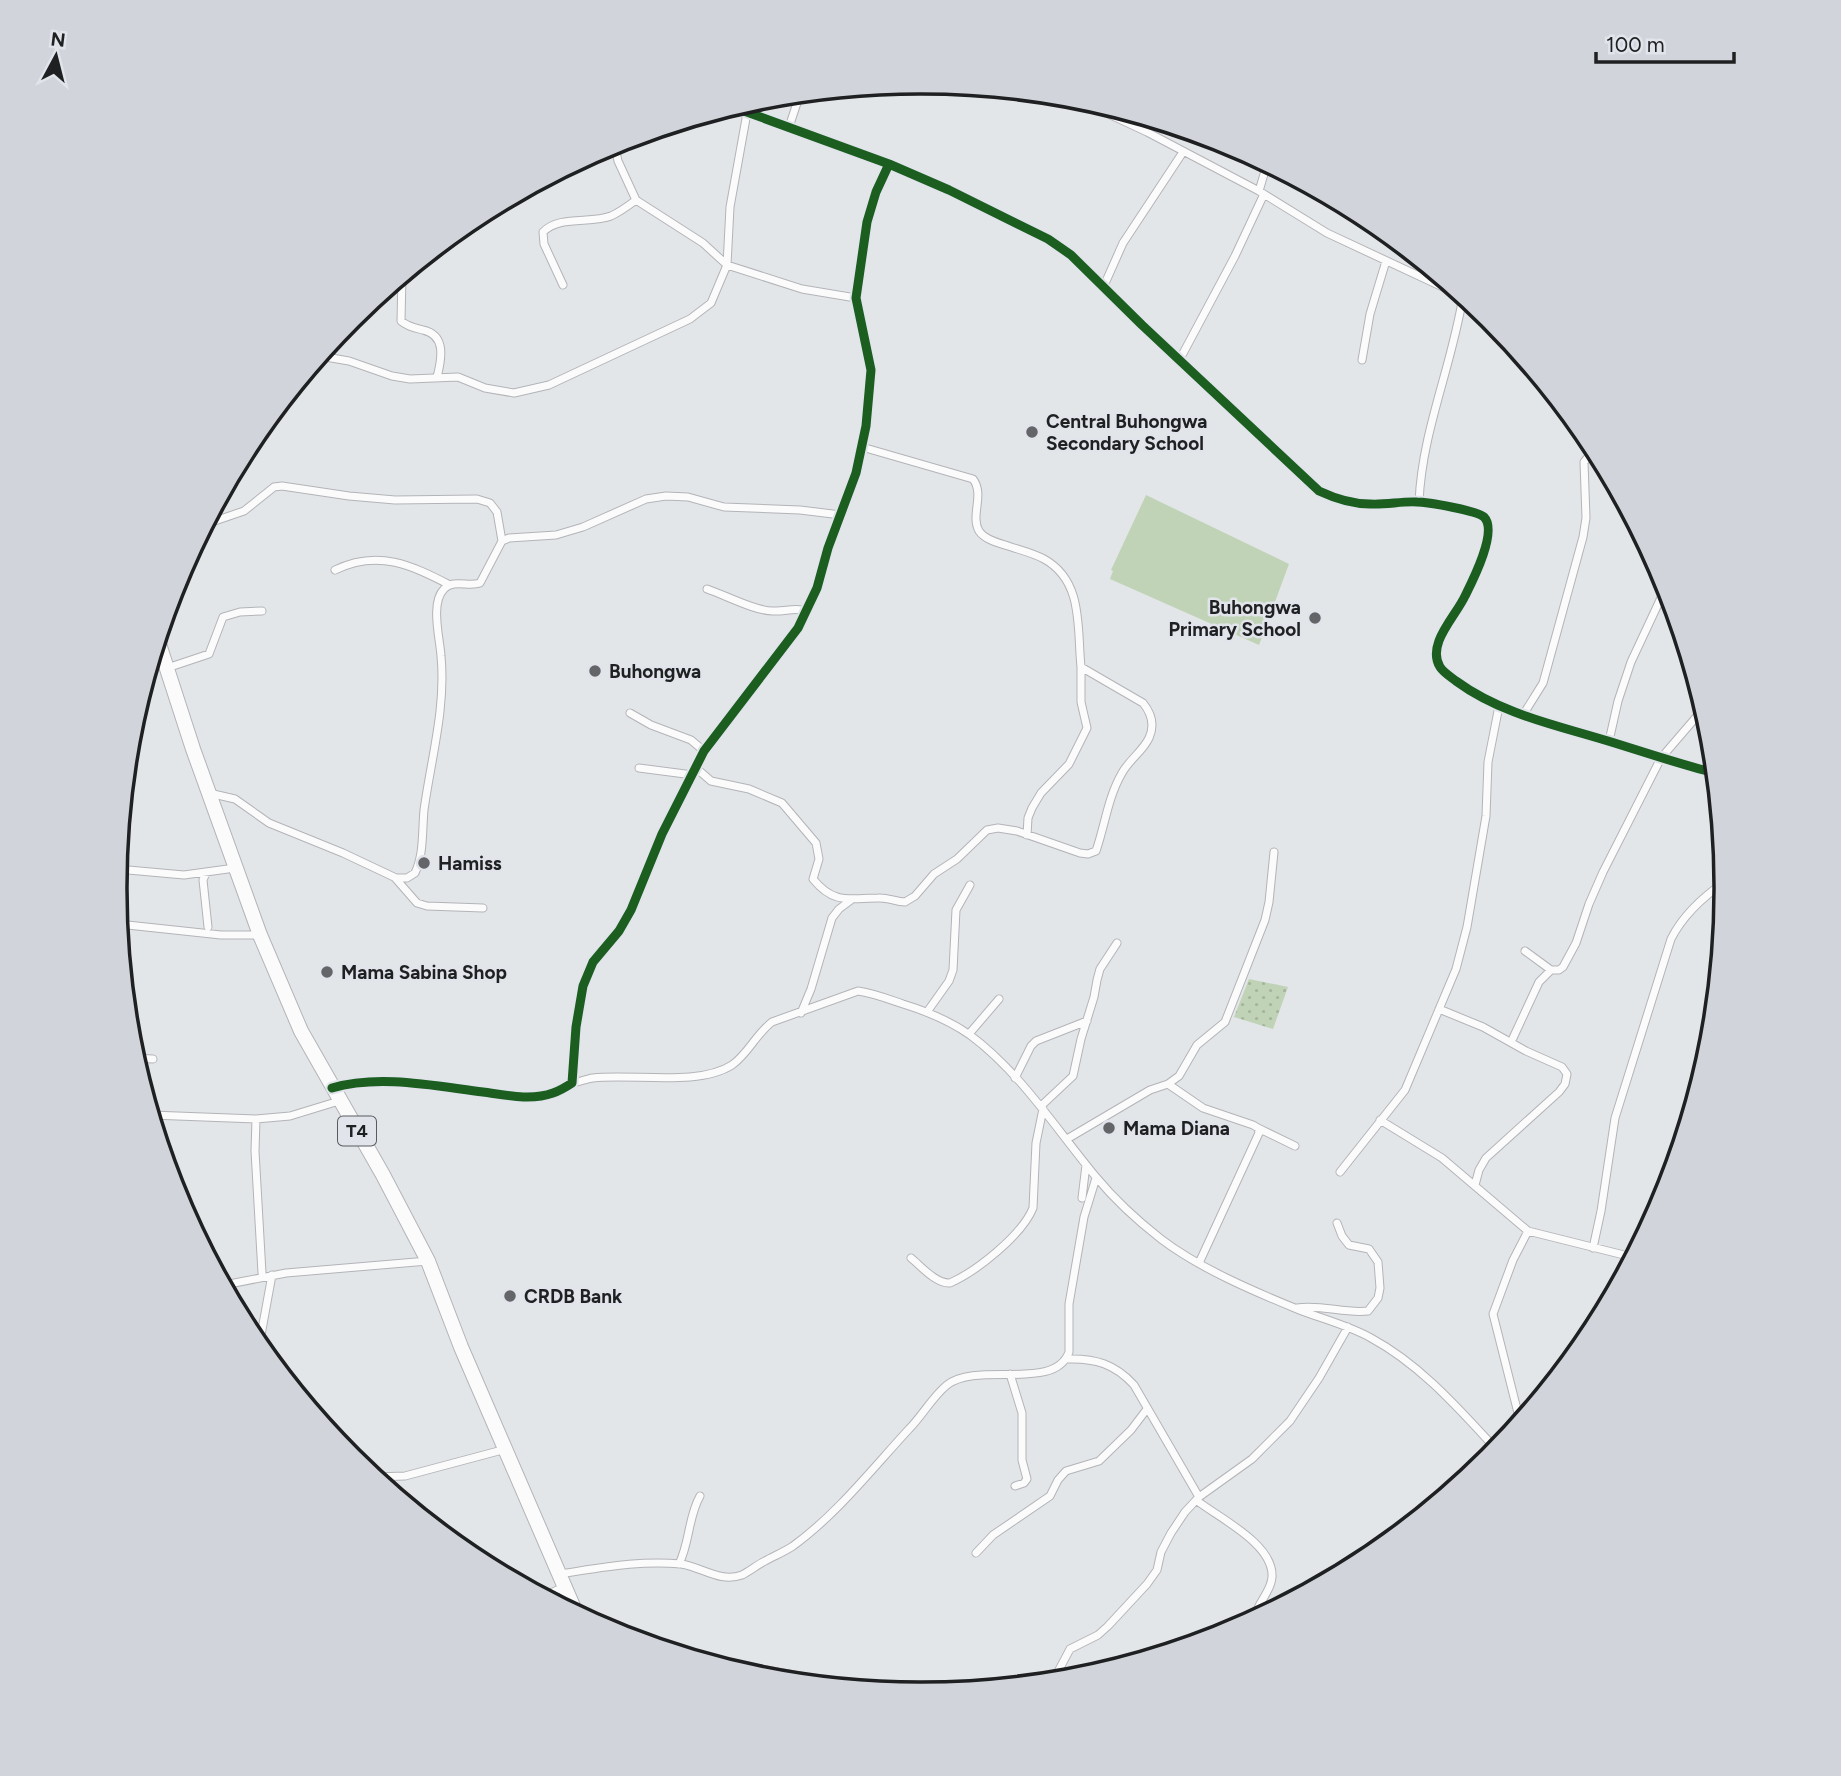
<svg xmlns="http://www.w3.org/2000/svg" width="1841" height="1776" font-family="Figtree,sans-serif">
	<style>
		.park { fill: url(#park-dots) }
		.pitch { fill: #c0d3b6 }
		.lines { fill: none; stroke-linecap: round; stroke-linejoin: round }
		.street-casing { stroke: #b3b4b7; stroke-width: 9 }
		.highway-casing { stroke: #b3b4b7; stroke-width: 16 }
		.street { stroke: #fbfbfc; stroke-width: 7 }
		.highway { stroke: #fbfbfc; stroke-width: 14 }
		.cycleway-casing { stroke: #e1e5eb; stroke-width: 13 }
		.cycleway { stroke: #1b5e20; stroke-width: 9 }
		.poi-dot { fill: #646568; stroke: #e1e5eb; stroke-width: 2.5 }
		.labels { text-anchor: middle; stroke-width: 5; stroke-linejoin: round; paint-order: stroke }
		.shield { fill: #e1e5eb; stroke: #595b5e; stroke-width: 2 }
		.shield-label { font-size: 18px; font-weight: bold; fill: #1f2022 }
		.poi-label { font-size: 19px; font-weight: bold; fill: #1f2022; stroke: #e1e5eb; text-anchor: start }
		.rim { fill: none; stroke: #1f2022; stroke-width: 3.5 }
	</style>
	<defs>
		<pattern id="park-dots" width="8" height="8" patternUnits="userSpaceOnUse" patternTransform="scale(1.75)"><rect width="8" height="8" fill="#c0d3b6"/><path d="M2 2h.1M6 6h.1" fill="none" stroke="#a5b59c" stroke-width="1.8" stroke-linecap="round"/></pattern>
	</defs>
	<rect width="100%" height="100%" fill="#e3e6e9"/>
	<path class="park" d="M1249 979 1288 987 1273 1029 1234 1017Z"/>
	<path class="pitch" d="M1146 495 1289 564 1259 645 1110 579 1113 571 1111 570Z"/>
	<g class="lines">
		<g class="street-casing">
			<path id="street" d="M1072 97 1147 132 1259 191 1327 233 1464 297
				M733 107 889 164 949 190 1048 239 1071 255 1142 325 1319 491C1334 498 1352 504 1370 504 1386 505 1402 501 1417 502 1428 502 1478 511 1484 517 1498 531 1473 580 1465 596 1456 616 1426 644 1440 667 1444 673 1451 677 1456 681 1501 714 1556 725 1608 741 1644 752 1679 764 1715 773
				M789 127 800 94
				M614 143 618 161 636 200 703 243 727 265 802 289 856 298
				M1259 191 1267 164
				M402 276 401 321C408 327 415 328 423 330 446 335 442 358 437 377
				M563 285 544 244 543 232C559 215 591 224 611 216 620 212 628 206 636 200
				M1103 288 1123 243 1183 152
				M320 356 349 361 392 376 410 379 458 377 485 388 514 393 549 385 690 319 711 303 727 265 730 207 747 113
				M1180 359 1235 256 1264 194
				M1362 360 1370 314 1386 261
				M1419 502C1422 431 1452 366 1463 296
				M206 524 244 511 274 487 282 486 349 496 395 500 477 499 490 503 497 512 502 541
				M335 570C378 549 411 565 450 585
				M707 589C725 595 755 611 773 611 785 612 794 607 807 611
				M167 668 209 654 223 617 240 612 262 611
				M630 713 651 725 691 740 704 751
				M1523 715 1543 683 1583 537 1586 518 1584 462 1589 456 1598 454
				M1609 741 1618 701 1631 662 1667 585
				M639 768 693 775
				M696 768 711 781 749 789 782 803 816 843 819 859 813 879C834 905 850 898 878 898 887 897 896 902 905 902L915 896 934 874 957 859 987 830 998 828 1017 831 1080 853 1088 854 1096 851C1105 825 1108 797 1122 773 1129 760 1143 751 1149 738 1155 725 1152 714 1143 703L1081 667C1077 629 1084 581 1044 559 1033 553 1020 550 1008 546 999 543 985 540 979 531 970 515 985 495 973 479L862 447
				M209 793 235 799 269 823 343 853 396 878H407L415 873C424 854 422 831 424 810 431 759 446 708 441 656 440 639 430 603 444 589 453 579 469 587 480 583L502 541 509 538 556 535 583 527 646 499 666 496 688 497 724 507 800 510 841 515
				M1027 835 1028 818 1032 808 1041 793 1069 764 1087 728 1081 702V667
				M117 869 184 875 235 868
				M206 873 203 880 208 927
				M396 879 417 903 427 906 483 908
				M118 924 221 935H260
				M1525 951 1551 970H1559L1563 967 1576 943 1589 904 1603 872 1661 758 1704 708
				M1439 1009 1483 1027 1526 1051 1562 1067 1567 1074 1565 1084 1559 1092 1486 1158 1479 1170 1475 1185
				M927 1012 949 981 953 970 956 910 970 885
				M801 1013 811 989 832 918 839 909 851 900
				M969 1034 999 999
				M1513 1038 1539 982 1551 970
				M134 1058 153 1059
				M1015 1078 1031 1046 1036 1041 1087 1021
				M572 1083C579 1082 586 1079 593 1078 631 1073 698 1087 732 1065 748 1054 756 1034 772 1022L858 991C873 993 888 999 903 1004 926 1011 950 1021 970 1035 1021 1073 1056 1129 1096 1177 1115 1200 1138 1221 1161 1239 1199 1268 1253 1291 1297 1309 1322 1319 1348 1325 1371 1338 1421 1365 1459 1409 1497 1450
				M1168 1084 1203 1108 1253 1125 1258 1128 1259 1133 1199 1263
				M333 1087C378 1074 437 1086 483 1092 505 1095 531 1101 553 1093 559 1091 566 1087 572 1083L576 1027 583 986 593 962 619 931 631 910 662 834 704 751 798 628 817 588 828 548 856 473 866 426 871 370 856 298 867 222 876 192 889 164
				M1041 1106 1073 1076 1081 1039 1094 997 1097 980 1100 969 1117 943
				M151 1115 256 1119 290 1116 339 1101
				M256 1119 255 1151 262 1273
				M1380 1120 1442 1158 1528 1231 1632 1257
				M1258 1128 1295 1146
				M1067 1139 1150 1090 1168 1084 1179 1076 1197 1045 1225 1022 1265 920 1269 902 1274 852
				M1340 1172 1405 1090 1456 969 1467 927 1486 816 1488 762 1499 706
				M1082 1198 1086 1165
				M1593 1248 1601 1211 1615 1118 1671 939C1683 915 1704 896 1726 881
				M911 1258C921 1266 936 1284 950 1283 977 1271 1022 1235 1033 1208L1036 1143 1043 1109
				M224 1285 286 1273 428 1261
				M1297 1308C1321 1304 1345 1314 1368 1311L1378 1298 1380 1288 1378 1262 1369 1249 1349 1245 1342 1236 1337 1223
				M259 1346 272 1275
				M1067 1359C1095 1358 1115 1364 1134 1385L1199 1497
				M1010 1374 1022 1413V1460L1027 1479 1024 1483 1015 1486
				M1520 1421 1493 1314 1513 1260 1528 1231
				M375 1477 405 1476 506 1449
				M1196 1500C1219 1518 1274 1544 1272 1577 1271 1593 1256 1603 1256 1618
				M1406 1527 1414 1520
				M976 1553 993 1535 1050 1496 1058 1480 1066 1471 1099 1461 1131 1430 1147 1409
				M679 1564C690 1542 688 1517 700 1496
				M559 1574C600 1568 639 1560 681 1564 702 1567 720 1583 742 1575 750 1571 757 1565 765 1561 774 1556 784 1552 793 1546 837 1514 872 1469 909 1429 922 1416 933 1396 947 1385 978 1361 1055 1392 1069 1352V1304L1084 1217 1096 1178
				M544 1596 564 1587
				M723 1666 761 1669 805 1677
				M1053 1681 1070 1649 1098 1635 1108 1626 1147 1584 1157 1570 1161 1552 1171 1533 1185 1512 1199 1497 1252 1459 1290 1421 1319 1378 1348 1327"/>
		</g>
		<g class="highway-casing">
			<path id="highway" d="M158 641 193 749 260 935 301 1031 383 1175 428 1261 461 1347 576 1613"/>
		</g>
		<use href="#street" class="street"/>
		<use href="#highway" class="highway"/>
		<g class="cycleway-casing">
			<path id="cycleway" d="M733 107 889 164 949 190 1048 239 1071 255 1142 325 1319 491C1334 498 1352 504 1370 504 1386 505 1402 501 1417 502 1428 502 1478 511 1484 517 1498 531 1473 580 1465 596 1456 616 1426 644 1440 667 1444 673 1451 677 1456 681 1501 714 1556 725 1608 741 1644 752 1679 764 1715 773
				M332 1088C379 1074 435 1086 483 1092 505 1095 531 1101 553 1093 559 1091 566 1087 572 1083L576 1027 583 986 593 962 619 931 631 910 662 834 704 751 798 628 817 588 828 548 856 473 866 426 871 370 856 298 867 222 876 192 889 164"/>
		</g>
		<use href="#cycleway" class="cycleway"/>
	</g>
	<g class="poi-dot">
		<circle cx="1032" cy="432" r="7"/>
		<circle cx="1315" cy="618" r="7"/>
		<circle cx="595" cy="671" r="7"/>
		<circle cx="424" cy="863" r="7"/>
		<circle cx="327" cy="972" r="7"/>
		<circle cx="1109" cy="1128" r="7"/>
		<circle cx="510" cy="1296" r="7"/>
	</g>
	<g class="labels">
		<rect class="shield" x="338" y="1116.5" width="38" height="29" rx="5"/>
		<g class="shield-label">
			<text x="357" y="1137">T4</text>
		</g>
		<g class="poi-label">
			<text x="1046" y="428">Central Buhongwa<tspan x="1046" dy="22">Secondary School</tspan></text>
			<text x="1301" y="614" text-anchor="end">Buhongwa<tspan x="1301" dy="22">Primary School</tspan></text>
			<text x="609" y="678">Buhongwa</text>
			<text x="438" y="870">Hamiss</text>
			<text x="341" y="979">Mama Sabina Shop</text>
			<text x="1123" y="1135">Mama Diana</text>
			<text x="524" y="1303">CRDB Bank</text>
		</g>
	</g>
	<path d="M0 0H1841V1776H0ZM920 94H921A793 793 0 0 1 1714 887V889A793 793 0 0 1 921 1682H920A793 793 0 0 1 127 889V887A793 793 0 0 1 920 94Z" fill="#d1d5db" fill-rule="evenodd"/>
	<path class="rim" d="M920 94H921A793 793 0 0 1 1714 887V889A793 793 0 0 1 921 1682H920A793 793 0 0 1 127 889V887A793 793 0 0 1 920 94Z"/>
	<g transform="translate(56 56) rotate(7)" stroke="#e1e5eb" stroke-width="5" paint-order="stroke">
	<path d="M0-5L12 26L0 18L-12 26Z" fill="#1f2022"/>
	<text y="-10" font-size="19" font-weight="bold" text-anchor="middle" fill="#1f2022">N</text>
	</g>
	<path d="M1596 52v10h138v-10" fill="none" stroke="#1f2022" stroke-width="3.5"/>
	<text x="1606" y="52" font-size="21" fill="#1f2022" stroke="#e1e5eb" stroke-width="5" paint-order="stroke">100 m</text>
</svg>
